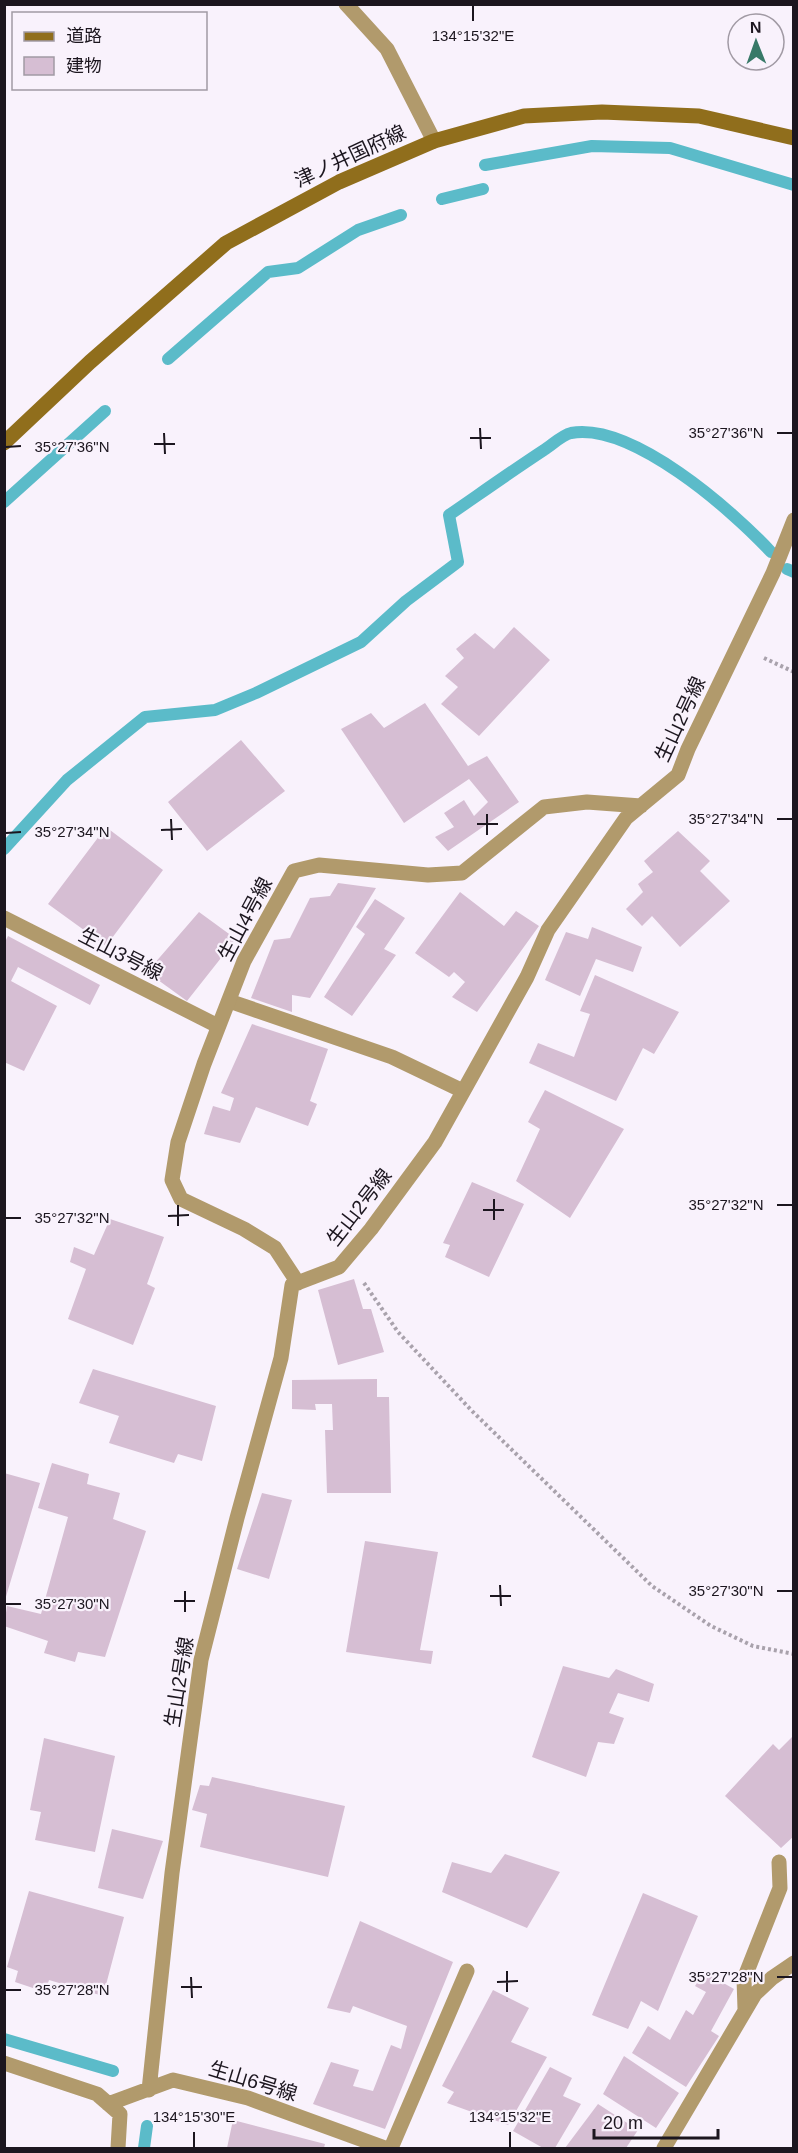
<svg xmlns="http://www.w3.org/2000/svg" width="798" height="2153" font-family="Helvetica,'Noto Sans JP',sans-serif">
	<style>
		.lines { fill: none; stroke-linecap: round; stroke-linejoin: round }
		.stream { stroke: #5bbbc9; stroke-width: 12 }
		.building { fill: #d6bed3 }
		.path { stroke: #a9a2ac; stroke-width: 4; stroke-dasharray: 3 3; stroke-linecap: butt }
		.service { stroke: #b19a6c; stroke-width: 15 }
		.minor { stroke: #b19a6c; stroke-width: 15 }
		.tertiary { stroke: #b19a6c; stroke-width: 15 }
		.secondary { stroke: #906e1c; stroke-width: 15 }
		.ticks { fill: none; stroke: #1c161f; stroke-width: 2 }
		.labels { text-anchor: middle; stroke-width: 4.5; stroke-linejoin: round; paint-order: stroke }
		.street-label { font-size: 20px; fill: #1c161f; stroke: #f9f2fc }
		.ticks-label { font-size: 15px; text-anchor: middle; fill: #1c161f; stroke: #f9f2fc; stroke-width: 4.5; stroke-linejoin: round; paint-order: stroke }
	</style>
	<rect width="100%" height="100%" fill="#f9f2fc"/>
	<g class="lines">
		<path class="stream" d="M485 165 592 146 670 148 794 185
			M442 199 483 189
			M168 359 268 272 298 268 358 230 401 215
			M4 502 105 411
			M787 569 794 572
			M4 849 67 780 145 717 215 710 256 693 361 642 406 601 458 562 449 515C481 493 512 471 544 450 552 445 562 435 571 433 632 422 732 510 771 552
			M4 2039 113 2071
			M144 2148 147 2126"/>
	</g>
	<path class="building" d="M514 627 550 660 479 736 441 704 458 687 445 676 464 658 456 649 475 633 494 649Z
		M425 703 468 766 487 756 519 802 448 851 435 837 454 827 444 813 464 800 474 816 488 802 469 779 404 823 341 729 371 713 384 728Z
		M241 740 285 791 207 851 168 802Z
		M106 827 163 870 106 946 48 904Z
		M678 831 710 861 700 871 730 901 680 947 652 916 642 926 626 909 643 892 638 884 653 872 644 861Z
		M338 883 376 888 310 998 292 995V1012L251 998 274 940 290 938 310 898 330 896Z
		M460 892 504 926 516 911 539 926 477 1012 452 997 465 982 454 972 449 977 415 953Z
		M375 899 405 918 384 949 396 955 352 1016 324 997 365 934 356 927Z
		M199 912 236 939 187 1001 147 972Z
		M592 927 642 947 633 972 596 959 580 996 545 980 566 932 588 939Z
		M8 936 100 985 90 1005 18 967 11 981 57 1006 24 1071 4 1062V944Z
		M595 975 679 1012 654 1054 643 1048 616 1101 529 1063 538 1043 574 1057 590 1014 580 1011Z
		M252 1024 328 1049 310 1101 317 1104 308 1126 256 1107 240 1143 204 1134 213 1106 230 1111 234 1098 221 1093Z
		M545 1090 624 1129 570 1218 516 1181 540 1129 528 1122Z
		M472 1182 524 1204 489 1277 445 1257 450 1245 443 1243Z
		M110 1219 164 1237 147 1284 155 1288 133 1345 68 1319 86 1269 70 1262 74 1247 94 1255Z
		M354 1279 363 1309H371L384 1352 338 1365 318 1290Z
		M93 1369 216 1406 202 1461 178 1454 174 1463 109 1443 119 1416 79 1403Z
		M377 1379V1397H389L391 1493H327L325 1430H333L332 1404H315L316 1410 292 1409V1380Z
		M52 1463 89 1474 87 1484 120 1493 113 1519 146 1531 105 1657 78 1652 75 1662 44 1653 48 1641 4 1626 7 1606 41 1614 68 1517 38 1508Z
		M4 1473 40 1483 5 1600H4Z
		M262 1493 292 1500 269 1579 237 1569Z
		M365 1541 438 1552 420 1650 433 1651 431 1664 346 1652Z
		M563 1666 609 1678 616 1669 654 1684 649 1702 618 1693 609 1713 624 1718 614 1744 598 1742 586 1777 532 1757Z
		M794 1735V1836L781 1848 725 1796 773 1744 779 1750Z
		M44 1738 115 1756 95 1852 35 1840 41 1812 30 1810Z
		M212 1777 345 1806 328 1877 200 1847 207 1814 192 1810 200 1785 209 1786Z
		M112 1829 163 1841 143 1899 98 1888Z
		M505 1854 560 1872 527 1928 442 1892 452 1862 491 1873Z
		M29 1891 124 1917 103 1996 49 1980 45 1992 15 1982 18 1971 7 1967Z
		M643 1893 698 1916 658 2011 641 2001 628 2029 592 2015Z
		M360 1921 453 1962 385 2129 313 2104 331 2062 359 2070 353 2086 373 2091 391 2045 401 2049 407 2026 353 2006 350 2013 327 2008Z
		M704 1972 734 1989 711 2031 719 2036 686 2087 632 2053 648 2026 670 2040 686 2010 693 2015 706 1992 695 1986Z
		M493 1990 529 2008 511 2042 547 2057 508 2125 447 2103 454 2092 442 2086Z
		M624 2056 679 2093 656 2128 603 2094Z
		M550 2067 572 2078 563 2096 581 2104 555 2148H543L513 2131Z
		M598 2104 638 2130 626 2148H565Z
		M233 2120 325 2144 324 2148H227Z"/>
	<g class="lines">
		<path class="path" d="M764 658 794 672
			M364 1283 398 1332 472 1411 652 1586 711 1626 753 1646 794 1654"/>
		<path class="service" d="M229 1001 392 1057 463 1091
			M391 2148 467 1971"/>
		<path class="minor" d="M4 918 218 1026
			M298 1283 275 1248 244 1229 181 1199 172 1180 178 1142 204 1064 244 961 294 871 319 865 428 875 462 873 544 807 587 802 641 806
			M745 2009 744 1979 780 1888 779 1862
			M4 2063 97 2094 120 2114 118 2148
			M149 2090 172 1873 201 1660 237 1518 281 1358 292 1285 339 1267 371 1229 435 1142 527 977 548 930 626 818 678 775 688 749 773 573 794 520
			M108 2104 173 2080 248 2098 385 2148
			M664 2148 755 1994 772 1978 794 1963"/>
		<path class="tertiary" d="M346 4 387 49 434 141"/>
		<path class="secondary" d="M4 443 90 362 226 243 339 182 434 141 524 116 602 112 699 116 794 138"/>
	</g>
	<path class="ticks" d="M473 6V21M480 428 481 449M164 433 165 454M777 433H792M470 438H491M154 444H175M6 447 21 446M487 814V835M171 819 172 840M777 819H792M477 824H498M161 830 182 829M6 833 21 832M494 1199V1220M178 1205V1226M777 1205H792M483 1210H504M168 1216 189 1215M6 1218H21M500 1585 501 1606M185 1591V1612M777 1591H792M490 1596H511M174 1601H195M6 1604H21M507 1971V1992M191 1977 192 1998M777 1977H792M497 1982 518 1981M181 1987H202M6 1990H21M194 2132V2147M510 2132V2147"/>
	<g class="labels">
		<g class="street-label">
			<text transform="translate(350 156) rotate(-25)" y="7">津ノ井国府線</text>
			<text transform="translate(680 719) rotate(-65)" y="7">生山2号線</text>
			<text transform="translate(245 919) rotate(-62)" y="7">生山4号線</text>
			<text transform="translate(121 954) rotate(27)" y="7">生山3号線</text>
			<text transform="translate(359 1207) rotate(-52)" y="7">生山2号線</text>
			<text transform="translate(179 1682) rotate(-81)" y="7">生山2号線</text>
			<text transform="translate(253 2081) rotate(17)" y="7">生山6号線</text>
		</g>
	</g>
	<g class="ticks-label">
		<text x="473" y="41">134°15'32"E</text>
		<text x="726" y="438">35°27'36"N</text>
		<text x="72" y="452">35°27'36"N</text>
		<text x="726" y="824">35°27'34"N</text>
		<text x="72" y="837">35°27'34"N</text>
		<text x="726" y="1210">35°27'32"N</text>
		<text x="72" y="1223">35°27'32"N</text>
		<text x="726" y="1596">35°27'30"N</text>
		<text x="72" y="1609">35°27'30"N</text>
		<text x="726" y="1982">35°27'28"N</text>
		<text x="72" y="1995">35°27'28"N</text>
		<text x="194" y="2122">134°15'30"E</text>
		<text x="510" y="2122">134°15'32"E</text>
	</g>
	<rect width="798" height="2153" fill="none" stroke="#1c161f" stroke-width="12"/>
	<rect x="12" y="12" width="195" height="78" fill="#f9f2fc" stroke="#a19aa4" stroke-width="1.5"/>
	<rect x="24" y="32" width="30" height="9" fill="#906e1c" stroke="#a19aa4" stroke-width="1.5"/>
	<text x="66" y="42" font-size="18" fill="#1c161f">道路</text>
	<rect x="24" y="57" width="30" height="18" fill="#d6bed3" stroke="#a19aa4" stroke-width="1.5"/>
	<text x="66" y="72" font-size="18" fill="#1c161f">建物</text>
	<g transform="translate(756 42) rotate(359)"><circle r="28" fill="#f9f2fc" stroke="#a19aa4" stroke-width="1.5"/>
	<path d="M0-4.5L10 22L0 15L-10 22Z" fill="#387968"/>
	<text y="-9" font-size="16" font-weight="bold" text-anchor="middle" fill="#1c161f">N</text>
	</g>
	<path d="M594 2129v9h124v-9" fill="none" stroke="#1c161f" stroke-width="3"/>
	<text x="603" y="2129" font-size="18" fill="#1c161f" stroke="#f9f2fc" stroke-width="4.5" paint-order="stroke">20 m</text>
</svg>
